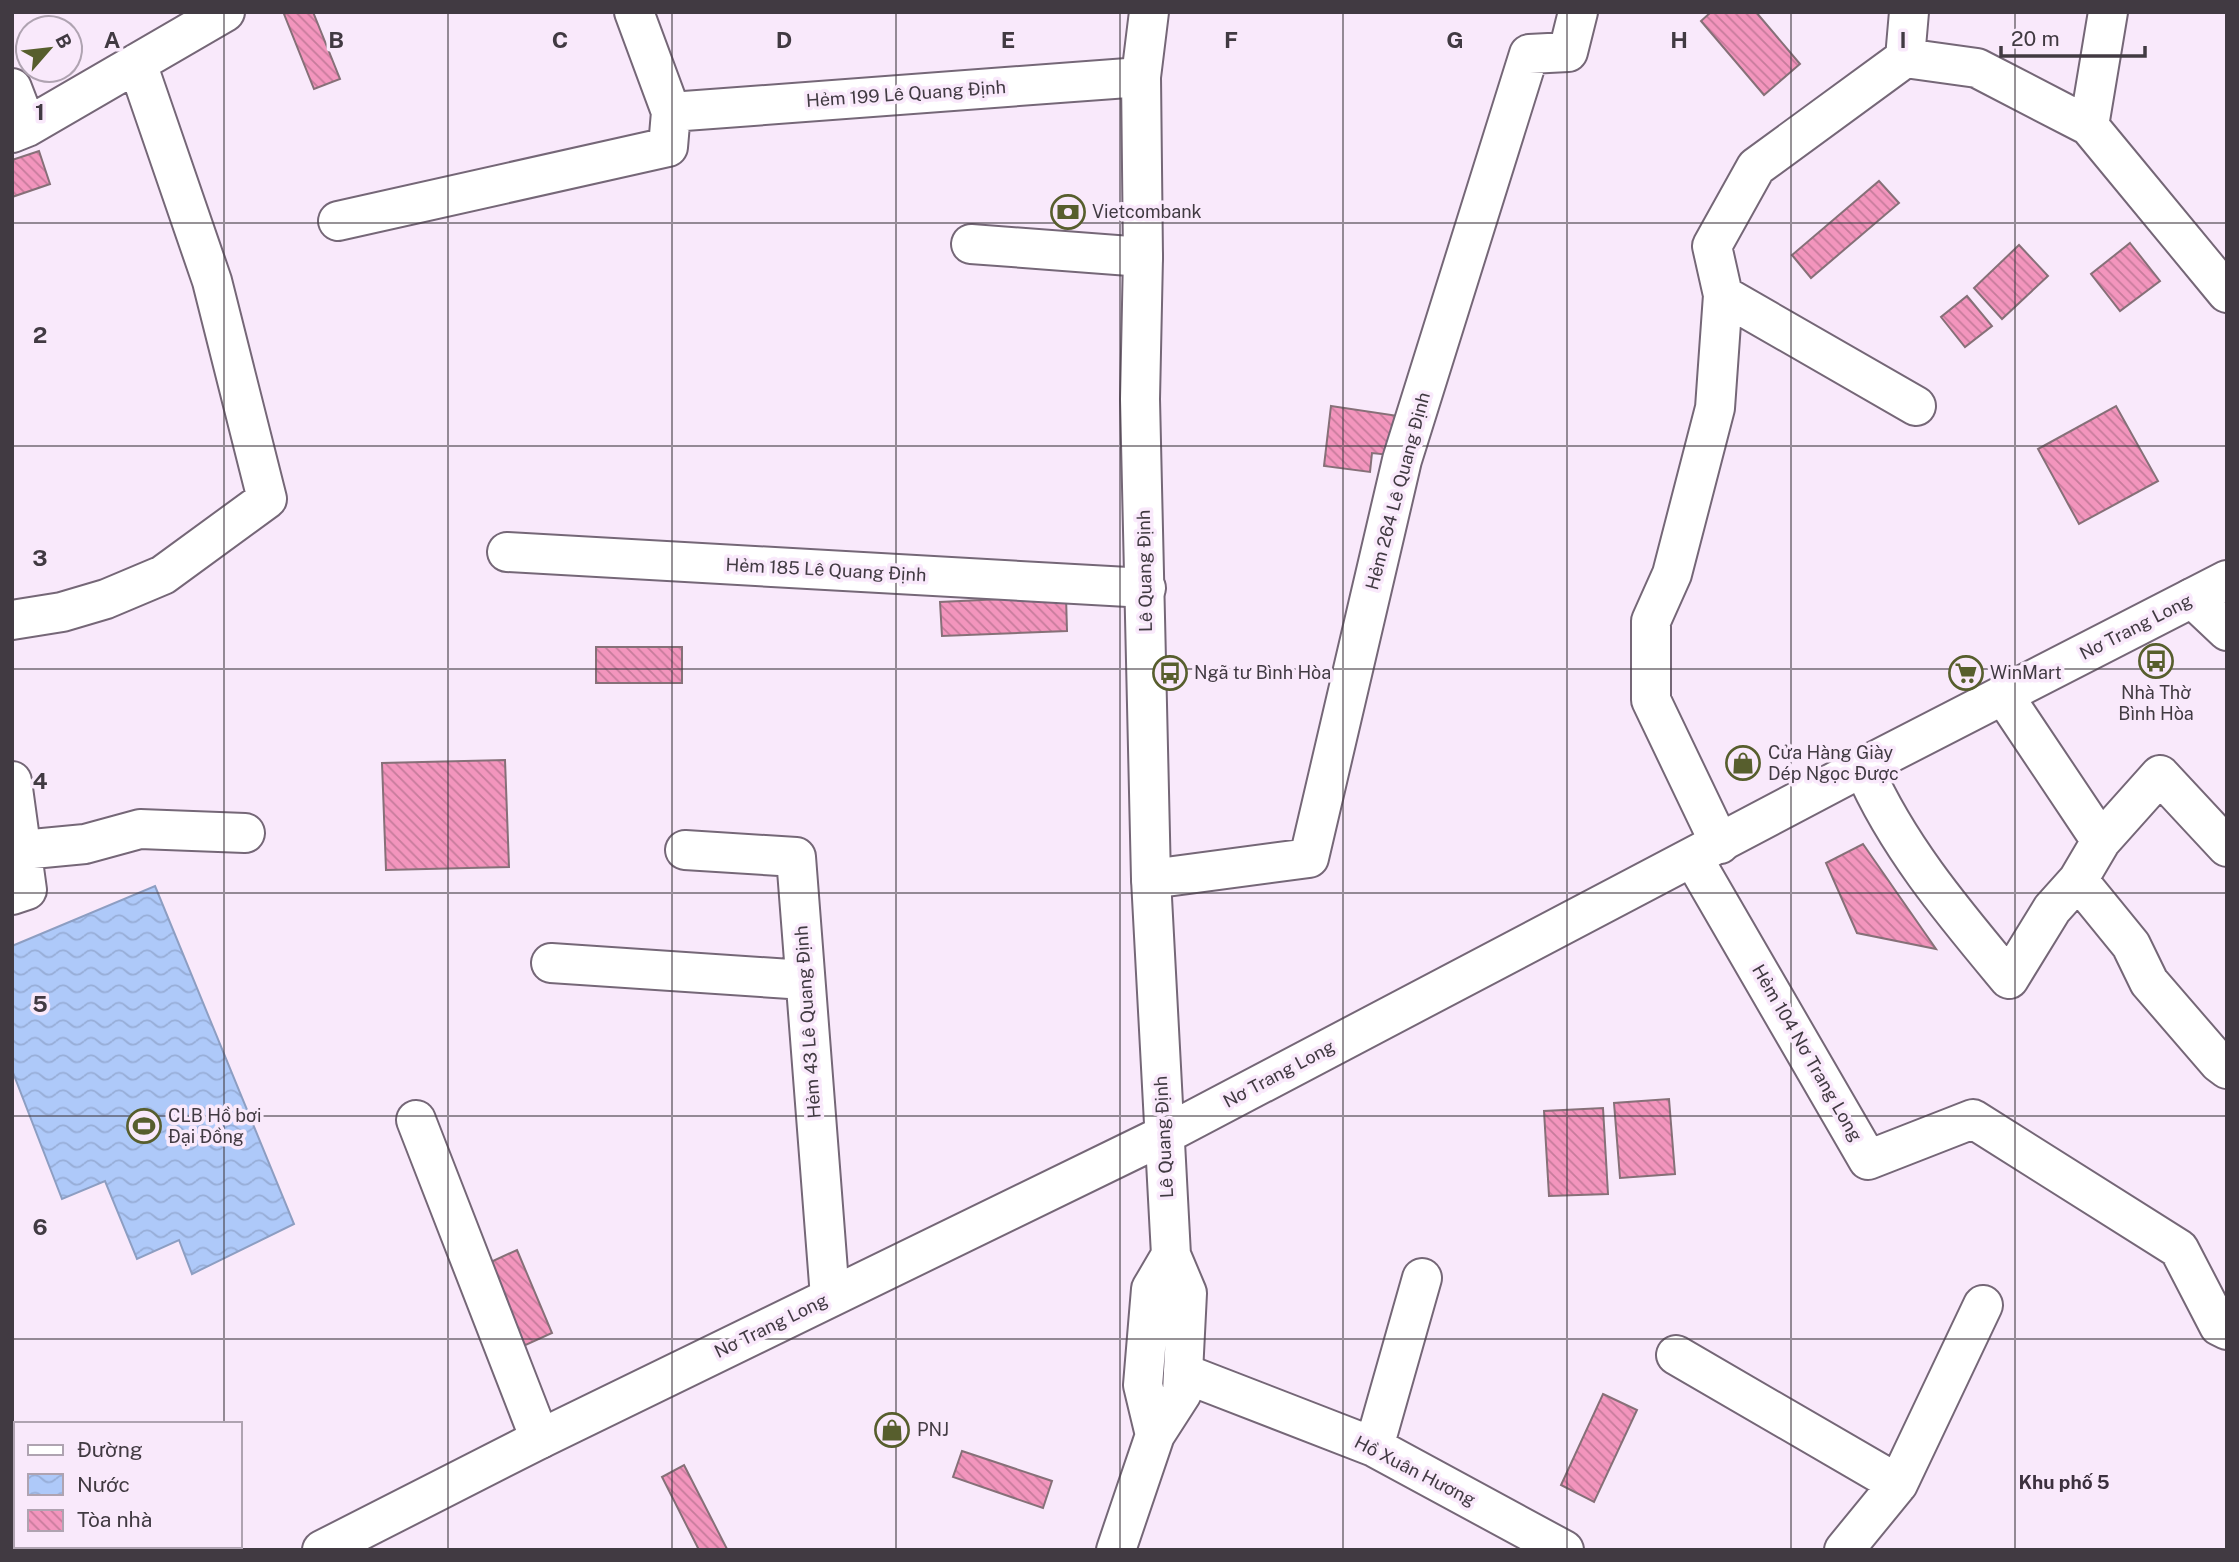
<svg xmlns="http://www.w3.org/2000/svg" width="2239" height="1562" font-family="'Public Sans',sans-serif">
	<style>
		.water { fill: url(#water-waves); stroke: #8d9ec2; stroke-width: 2 }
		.building { fill: url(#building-back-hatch); stroke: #867078; stroke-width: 2 }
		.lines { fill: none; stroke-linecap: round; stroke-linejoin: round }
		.minor-casing { stroke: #756777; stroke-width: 42 }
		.major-casing { stroke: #756777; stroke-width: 42 }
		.minor { stroke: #fff; stroke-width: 38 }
		.major { stroke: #fff; stroke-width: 38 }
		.grid { fill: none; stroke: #413a42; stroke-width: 2; stroke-opacity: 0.55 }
		.labels { text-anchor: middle; stroke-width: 7; stroke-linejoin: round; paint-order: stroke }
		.street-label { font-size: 18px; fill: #413a42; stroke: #f9e9fb }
		.poi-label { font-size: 18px; fill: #413a42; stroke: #f9e9fb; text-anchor: start }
		.neighbourhood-label { font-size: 19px; font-weight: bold; fill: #3d313f; stroke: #f9e9fb }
		.grid-label { font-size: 23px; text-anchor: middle; font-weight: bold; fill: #413a42; stroke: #f9e9fb; stroke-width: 7; stroke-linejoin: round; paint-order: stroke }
	</style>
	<defs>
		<pattern id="water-waves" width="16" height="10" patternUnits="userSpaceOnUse" patternTransform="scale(1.75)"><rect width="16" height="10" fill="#aec9f9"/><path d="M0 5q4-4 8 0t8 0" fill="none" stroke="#97add7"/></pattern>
		<pattern id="building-back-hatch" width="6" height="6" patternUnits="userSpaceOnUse" patternTransform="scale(1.75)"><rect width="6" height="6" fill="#f395bd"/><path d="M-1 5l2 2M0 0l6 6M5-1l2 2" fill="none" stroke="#c67b9b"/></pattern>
	</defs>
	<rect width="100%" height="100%" fill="#f9e9fb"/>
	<path class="water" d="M155 886 294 1224 192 1274 179 1240 137 1259 105 1181 62 1199 12 1070V946Z"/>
	<path class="building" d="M288 12H313L340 79 314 89 284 14Z
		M1711 12H1756L1800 64 1764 95 1701 21Z
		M39 151 50 184 12 197V160Z
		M1879 181 1899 203 1811 278 1792 255Z
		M2130 243 2160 281 2120 311 2091 274Z
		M2019 245 2048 276 2002 319 1974 288Z
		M1967 296 1992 326 1965 347 1941 317Z
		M1331 406 1405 417 1399 456 1372 453 1370 472 1324 466Z
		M2116 406 2158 481 2079 524 2038 449Z
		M1066 596 1067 631 942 636 940 602Z
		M596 647H682V683H596Z
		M505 760 509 867 386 870 382 763Z
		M1863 844 1936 949 1857 933 1826 863Z
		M1669 1099 1675 1174 1620 1178 1614 1103Z
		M1603 1108 1608 1194 1549 1196 1544 1111Z
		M517 1250 552 1333 519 1348 482 1266Z
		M1603 1394 1637 1410 1594 1502 1561 1485Z
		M962 1451 1052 1481 1043 1508 953 1477Z
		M684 1465 727 1549 699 1550 662 1477Z"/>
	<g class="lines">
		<g class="minor-casing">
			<path id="minor" d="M1905 58 1909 12
				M12 88 27 127
				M671 112 1141 77
				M2089 126 2108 12
				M12 133 27 127 225 12
				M338 221 668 147 671 112 634 12
				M971 244 1143 257
				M1723 295 1916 406
				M507 552 1146 588
				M2192 598 2227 631
				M12 620 62 612 106 599 163 575 267 499 212 281 137 63
				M2004 696 2101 841 2078 880 2131 945 2149 982 2219 1063 2227 1069
				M1863 767C1897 846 1954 913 2009 979L2052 909 2078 880
				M12 781 27 890 12 895
				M2101 841 2160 775 2227 847
				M1720 844 1651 700V621L1672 574 1715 408 1723 295 1712 246 1756 167 1905 58 1977 68 2089 126 2227 293
				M22 850 85 844 140 829 245 833
				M685 850 796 857 830 1297
				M1693 858 1868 1160 1973 1119 2179 1249 2219 1326 2227 1330
				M1151 879 1309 858 1402 460 1529 54 1568 52 1578 12
				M551 963 805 980
				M416 1120 540 1439
				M1676 1355 1898 1484
				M1183 1373 1374 1447 1564 1550
				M1374 1447 1422 1278
				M1844 1550 1898 1484 1983 1305"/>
		</g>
		<g class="major-casing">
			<path id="major" d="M1155 1435 1143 1385 1151 1289 1171 1255
				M322 1550 540 1439 1164 1135 1863 767 2227 580
				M1116 1550 1155 1435 1182 1393 1187 1293 1171 1255 1151 879 1140 399 1143 257 1141 77 1149 12"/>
		</g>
		<use href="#minor" class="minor"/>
		<use href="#major" class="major"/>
	</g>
	<path class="grid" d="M224 12V1424M448 12V1550M672 12V1550M896 12V1550M1120 12V1550M1343 12V1550M1567 12V1550M1791 12V1550M2015 12V1550M12 223H2227M12 446H2227M12 669H2227M12 893H2227M12 1116H2227M12 1339H2227M224 1546V1550"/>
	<defs>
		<g id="bank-ring" transform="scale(1.75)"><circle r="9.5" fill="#f9e9fb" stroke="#575e2d" stroke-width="1.5"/><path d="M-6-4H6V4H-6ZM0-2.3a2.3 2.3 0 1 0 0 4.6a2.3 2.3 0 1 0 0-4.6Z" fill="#575e2d"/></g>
		<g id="bus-ring" transform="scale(1.75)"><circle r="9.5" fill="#f9e9fb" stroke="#575e2d" stroke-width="1.5"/><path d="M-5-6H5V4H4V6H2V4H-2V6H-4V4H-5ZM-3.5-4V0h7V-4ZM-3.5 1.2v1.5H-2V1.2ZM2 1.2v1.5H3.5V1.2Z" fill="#575e2d"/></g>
		<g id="supermarket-ring" transform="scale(1.75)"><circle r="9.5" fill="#f9e9fb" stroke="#575e2d" stroke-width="1.5"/><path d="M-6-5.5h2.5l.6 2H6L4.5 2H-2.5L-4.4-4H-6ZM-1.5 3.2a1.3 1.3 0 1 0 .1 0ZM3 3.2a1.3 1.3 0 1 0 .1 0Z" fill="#575e2d"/></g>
		<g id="shop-ring" transform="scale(1.75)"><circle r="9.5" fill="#f9e9fb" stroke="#575e2d" stroke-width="1.5"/><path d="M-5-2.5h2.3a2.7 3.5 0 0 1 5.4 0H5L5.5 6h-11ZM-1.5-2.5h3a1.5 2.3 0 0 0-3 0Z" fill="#575e2d"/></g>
		<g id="stadium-ring" transform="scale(1.75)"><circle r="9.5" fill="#f9e9fb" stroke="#575e2d" stroke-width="1.5"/><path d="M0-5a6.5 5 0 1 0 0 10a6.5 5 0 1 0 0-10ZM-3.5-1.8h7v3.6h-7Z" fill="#575e2d"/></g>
	</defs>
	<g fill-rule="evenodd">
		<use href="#bank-ring" x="1068" y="212"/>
		<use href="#bus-ring" x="2156" y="661"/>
		<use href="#bus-ring" x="1170" y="673"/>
		<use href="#supermarket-ring" x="1966" y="673"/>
		<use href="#shop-ring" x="1743" y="763"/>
		<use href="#stadium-ring" x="144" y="1126"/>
		<use href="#shop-ring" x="892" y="1430"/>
	</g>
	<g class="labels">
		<g class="street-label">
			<text transform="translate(906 94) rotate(-4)" y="6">Hẻm 199 Lê Quang Định</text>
			<text transform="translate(1398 491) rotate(-75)" y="6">Hẻm 264 Lê Quang Định</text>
			<text transform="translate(826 570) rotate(3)" y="6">Hẻm 185 Lê Quang Định</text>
			<text transform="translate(1145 571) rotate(-91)" y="6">Lê Quang Định</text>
			<text transform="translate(2136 627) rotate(-27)" y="6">Nơ Trang Long</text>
			<text transform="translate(808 1022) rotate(-94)" y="6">Hẻm 43 Lê Quang Định</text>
			<text transform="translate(1807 1053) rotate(60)" y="6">Hẻm 104 Nơ Trang Long</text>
			<text transform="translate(1279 1074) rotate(-28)" y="6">Nơ Trang Long</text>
			<text transform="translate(1164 1137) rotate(-93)" y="6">Lê Quang Định</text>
			<text transform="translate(771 1326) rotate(-26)" y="6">Nơ Trang Long</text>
			<text transform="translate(1415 1471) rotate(27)" y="6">Hồ Xuân Hương</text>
		</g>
		<g class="poi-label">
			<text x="1092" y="218">Vietcombank</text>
			<text x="1194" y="679">Ngã tư Bình Hòa</text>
			<text x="1990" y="679">WinMart</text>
			<text x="2156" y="699" text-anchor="middle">Nhà Thờ<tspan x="2156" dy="21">Bình Hòa</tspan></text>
			<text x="1768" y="759">Cửa Hàng Giày<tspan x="1768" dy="21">Dép Ngọc Được</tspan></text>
			<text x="168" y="1122">CLB Hồ bơi<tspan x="168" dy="21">Đại Đồng</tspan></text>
			<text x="917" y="1436">PNJ</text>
		</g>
		<g class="neighbourhood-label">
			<text x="2064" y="1489">Khu phố 5</text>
		</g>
	</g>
	<g class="grid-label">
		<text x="112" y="48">A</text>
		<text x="336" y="48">B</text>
		<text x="560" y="48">C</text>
		<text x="784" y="48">D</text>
		<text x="1008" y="48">E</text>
		<text x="1231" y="48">F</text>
		<text x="1455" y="48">G</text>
		<text x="1679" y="48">H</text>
		<text x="1903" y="48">I</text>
		<text x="40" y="120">1</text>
		<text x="40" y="343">2</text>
		<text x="40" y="566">3</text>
		<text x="40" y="789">4</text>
		<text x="40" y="1012">5</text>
		<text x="40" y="1235">6</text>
	</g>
	<rect width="2239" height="1562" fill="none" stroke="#413a42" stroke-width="28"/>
	<rect x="14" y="1422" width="228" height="126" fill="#f9e9fb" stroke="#afa3b1" stroke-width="2"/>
	<rect x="28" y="1445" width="35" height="10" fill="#ffffff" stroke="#afa3b1" stroke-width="2"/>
	<text x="77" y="1457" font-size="21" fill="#413a42">Đường</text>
	<rect x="28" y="1474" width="35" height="21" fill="url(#water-waves)" stroke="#afa3b1" stroke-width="2"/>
	<text x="77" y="1492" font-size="21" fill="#413a42">Nước</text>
	<rect x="28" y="1510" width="35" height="21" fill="url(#building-back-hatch)" stroke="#afa3b1" stroke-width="2"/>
	<text x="77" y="1527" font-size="21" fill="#413a42">Tòa nhà</text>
	<g transform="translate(49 49) rotate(62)"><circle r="33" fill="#f9e9fb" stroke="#afa3b1" stroke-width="2"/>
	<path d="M0-5L12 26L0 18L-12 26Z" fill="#575e2d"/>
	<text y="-10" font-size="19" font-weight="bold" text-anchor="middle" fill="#413a42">B</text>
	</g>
	<path d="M2001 46v10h144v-10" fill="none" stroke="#413a42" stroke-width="3.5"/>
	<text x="2011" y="46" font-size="21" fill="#413a42" stroke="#f9e9fb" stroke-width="5" paint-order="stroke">20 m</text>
</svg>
